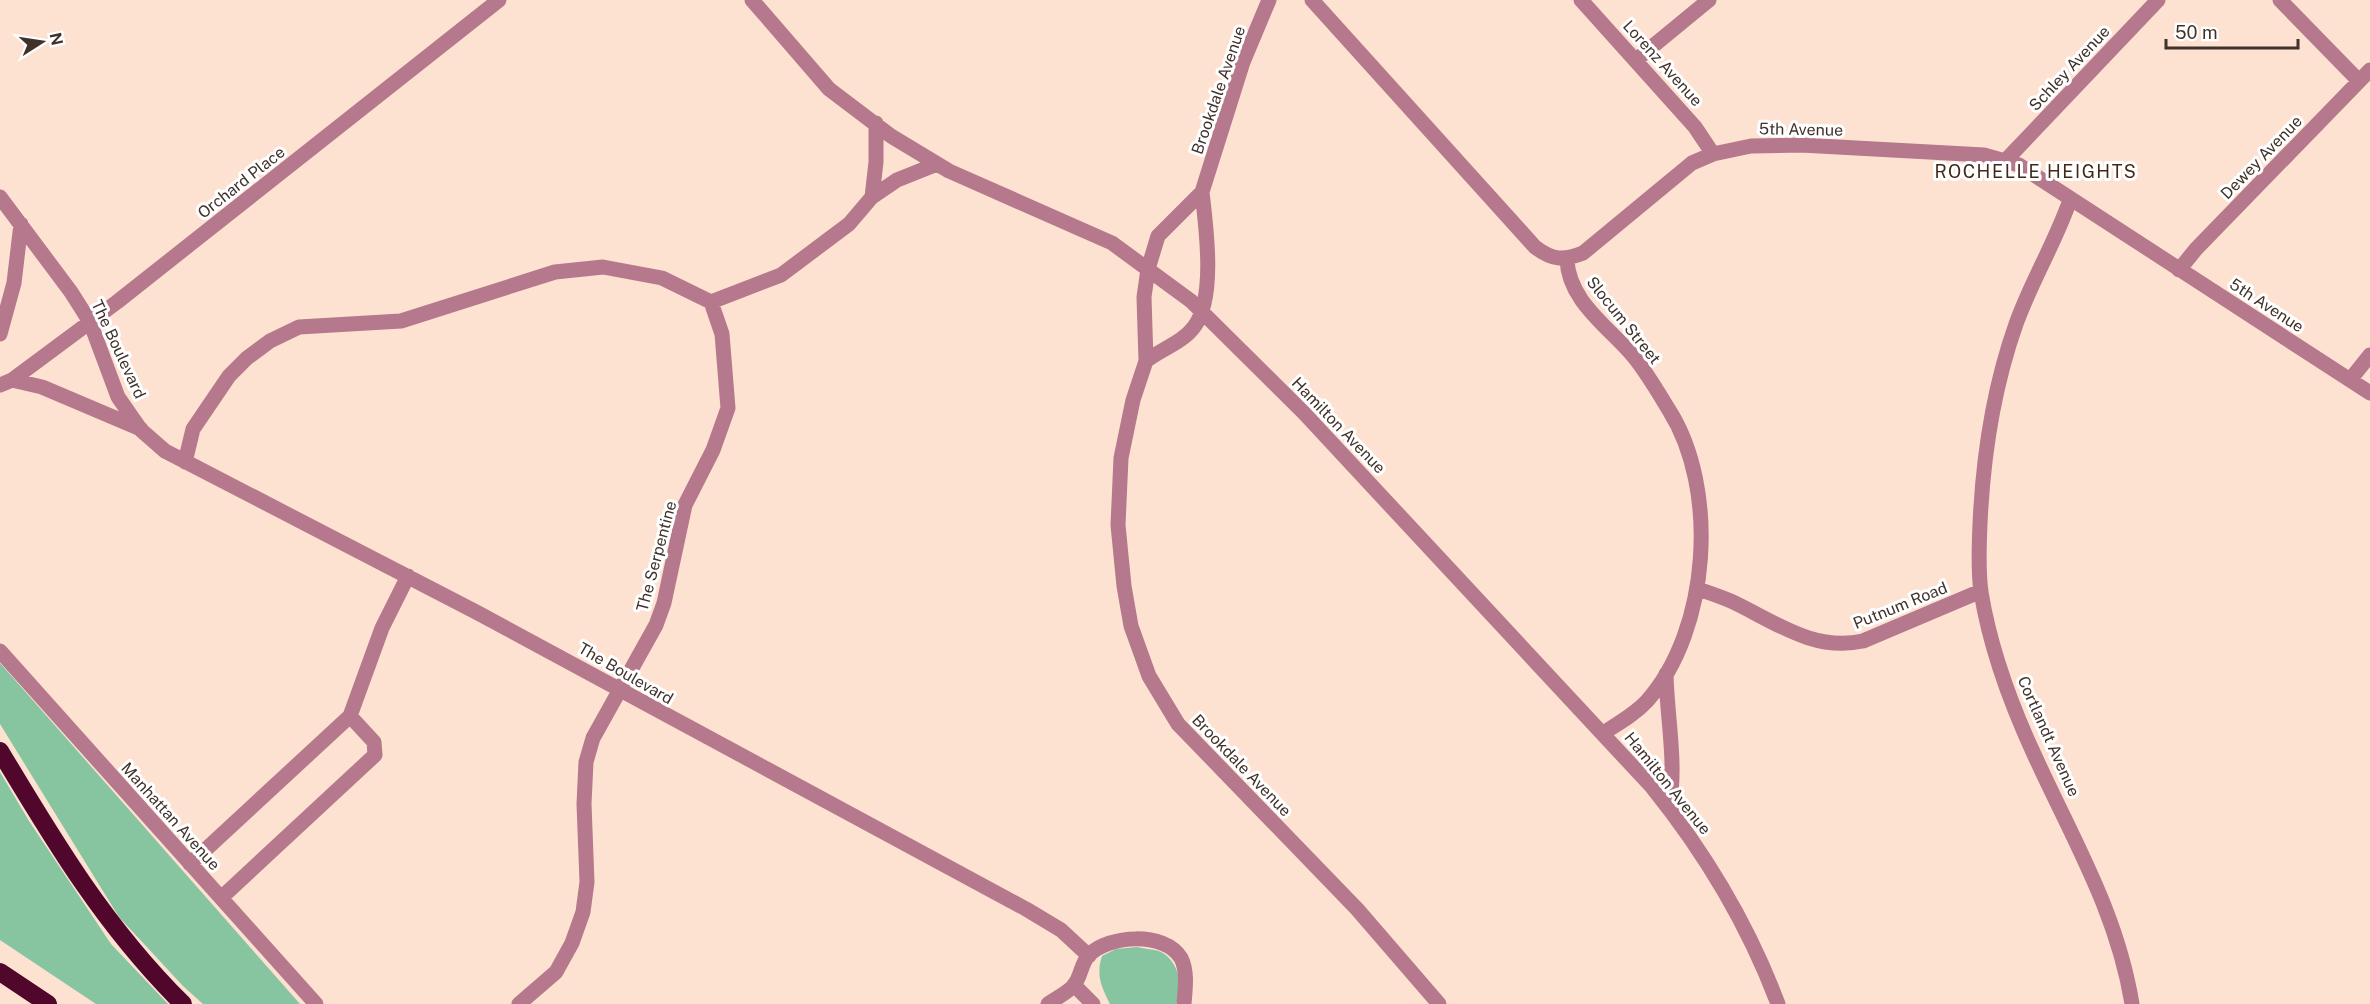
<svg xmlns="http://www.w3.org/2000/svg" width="2370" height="1004" font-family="'Public Sans',sans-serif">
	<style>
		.green { fill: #86c59f }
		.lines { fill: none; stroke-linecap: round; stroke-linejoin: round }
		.minor { stroke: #b5788d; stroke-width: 15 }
		.highway { stroke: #51072c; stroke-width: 18 }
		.labels { text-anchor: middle; stroke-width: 6; stroke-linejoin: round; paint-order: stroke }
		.street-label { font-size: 16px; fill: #40322b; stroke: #fff }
		.neighbourhood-label { font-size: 18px; letter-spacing: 1.5px; fill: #422818; stroke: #fff }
	</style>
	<rect width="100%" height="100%" fill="#fde1d1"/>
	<path class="green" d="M0 663 300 1004H203L183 986 119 917 0 724Z
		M0 772 29 821 111 944 168 1004H96L0 940Z
		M1137 947C1145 949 1155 949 1161 952 1179 961 1184 988 1176 1004H1110C1101 986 1096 975 1102 956L1116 949Z"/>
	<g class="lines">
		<path class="minor" d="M752 0 829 89 891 136 949 171 1112 243 1191 301 1304 413 1652 787C1706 854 1748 924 1778 1004
			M1269 0 1243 62 1202 192 1158 236 1148 269 1144 297 1146 361 1133 400 1121 458 1118 525 1124 586 1131 626 1149 676 1178 724 1357 909 1439 1004
			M1312 0 1535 247C1552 260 1563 261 1583 253L1692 163 1713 154 1751 146 1801 145 1984 155 2019 165 2370 393
			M1581 0 1695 127 1713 154
			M2280 0 2359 81
			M1636 60 1709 0
			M2006 160 2158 0
			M0 197 71 292 90 322 118 397 141 430 165 451 478 613 1026 909 1061 930 1089 956
			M872 197 876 162V123
			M2070 200C2055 243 2031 282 2016 324 1993 389 1983 456 1980 524 1979 546 1978 571 1981 592 1990 647 2010 702 2033 752 2071 836 2117 911 2132 1004
			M1567 259C1568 301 1609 327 1634 357 1647 373 1658 392 1669 410 1719 489 1710 630 1647 701 1635 714 1619 723 1603 733
			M2179 270 2196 249 2370 70
			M0 334 14 283 21 224
			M1146 361C1161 349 1182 343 1194 327 1216 298 1206 227 1202 192
			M12 380 42 387 141 429
			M2350 380 2370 355
			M0 385 12 380 117 302 499 0
			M185 462 193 429 229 376 247 358 270 341 299 327 401 321 555 272 603 267 662 278 711 302 781 275 849 224 872 197 897 180 937 164
			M1698 589C1710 593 1722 597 1733 602 1775 622 1814 652 1863 641L1981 591
			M0 651 316 1004
			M1666 674C1667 719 1677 763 1669 808
			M190 864 350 716
			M221 898 375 755 374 742 350 716 382 628 408 576
			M1074 985 1093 1004
			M519 1004 556 972 572 943 583 912 587 882 584 804 586 762 593 738 656 625 664 603 685 505 713 450 728 408 722 334 711 302
			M1048 1004C1056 998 1069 992 1074 985 1081 977 1081 963 1089 955 1109 935 1164 931 1181 958 1188 972 1185 990 1184 1004"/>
		<path class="highway" d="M0 751C55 843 106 928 183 1004
			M0 972 48 1004"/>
	</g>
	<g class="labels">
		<g class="street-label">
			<text transform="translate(1663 63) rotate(48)" y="6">Lorenz Avenue</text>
			<text transform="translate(2069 68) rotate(-47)" y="6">Schley Avenue</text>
			<text transform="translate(1218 90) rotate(-71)" y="6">Brookdale Avenue</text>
			<text transform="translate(1801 129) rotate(1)" y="6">5th Avenue</text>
			<text transform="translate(2261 157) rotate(-46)" y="6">Dewey Avenue</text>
			<text transform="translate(241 182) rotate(-38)" y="6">Orchard Place</text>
			<text transform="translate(2267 305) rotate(33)" y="6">5th Avenue</text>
			<text transform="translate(1624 320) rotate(51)" y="6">Slocum Street</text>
			<text transform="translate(119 349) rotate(65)" y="6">The Boulevard</text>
			<text transform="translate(1339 425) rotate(46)" y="6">Hamilton Avenue</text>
			<text transform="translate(656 556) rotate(-75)" y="6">The Serpentine</text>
			<text transform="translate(1900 605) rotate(-22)" y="6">Putnum Road</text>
			<text transform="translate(626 673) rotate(30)" y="6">The Boulevard</text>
			<text transform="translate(2049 736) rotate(66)" y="6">Cortlandt Avenue</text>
			<text transform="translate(1242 765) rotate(46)" y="6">Brookdale Avenue</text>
			<text transform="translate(1668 783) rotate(51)" y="6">Hamilton Avenue</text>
			<text transform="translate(171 816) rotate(48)" y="6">Manhattan Avenue</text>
		</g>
		<g class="neighbourhood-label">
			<text x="2036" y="178">ROCHELLE HEIGHTS</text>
		</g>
	</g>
	<g transform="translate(42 42) rotate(78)" stroke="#ffffff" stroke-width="4.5" paint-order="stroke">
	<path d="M0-4.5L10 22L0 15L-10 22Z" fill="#40322b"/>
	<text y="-9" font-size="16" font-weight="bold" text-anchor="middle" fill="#40322b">N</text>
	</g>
	<path d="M2166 39v9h132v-9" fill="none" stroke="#40322b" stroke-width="3"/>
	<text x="2175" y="39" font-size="18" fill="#40322b" stroke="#ffffff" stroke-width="4.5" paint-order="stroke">50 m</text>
</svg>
